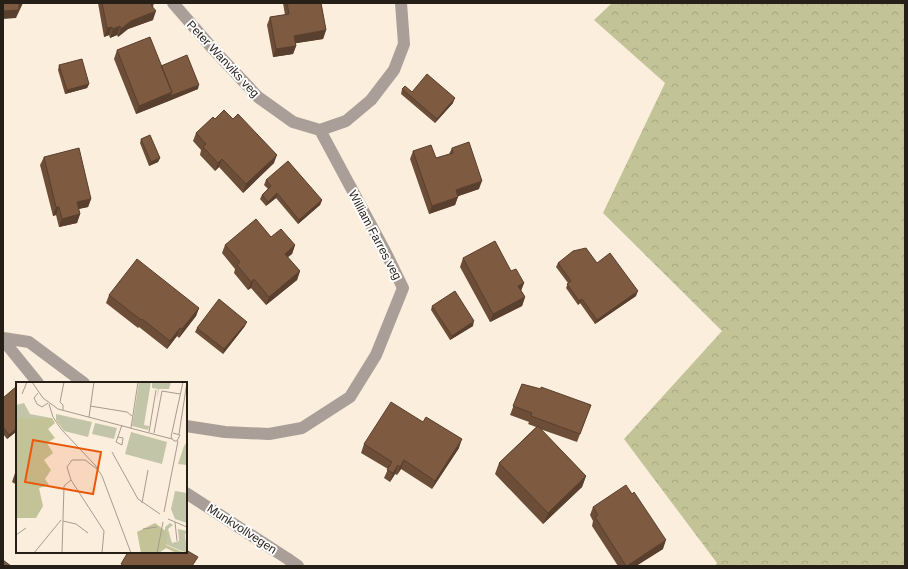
<svg xmlns="http://www.w3.org/2000/svg" width="908" height="569" font-family="Arial,sans-serif">
	<style>
		.forest { fill: url(#forest-crowns) }
		.lines { fill: none; stroke-linecap: round; stroke-linejoin: round }
		.lane { stroke: #a99e98; stroke-width: 12 }
		.street { stroke: #a99e98; stroke-width: 12 }
		.wall { fill: #6c4d38 }
		.shaded-wall { fill: #583f2e }
		.building { fill: #7e5a41; stroke: #583f2e }
		.labels { text-anchor: middle; stroke-width: 4; stroke-linejoin: round; paint-order: stroke }
		.street-label { font-size: 12px; fill: #261f18; stroke: #fdfdfd }
		.inset-road { fill: none; stroke: #a69b8e; stroke-width: 1 }
		.view { fill: #e8590c; fill-opacity: 0.15; stroke: #e8590c; stroke-width: 2 }
		.inset-edge { fill: none; stroke: #261f18; stroke-width: 2 }
	</style>
	<defs>
		<pattern id="forest-crowns" width="20" height="18" patternUnits="userSpaceOnUse"><rect width="20" height="18" fill="#c2c498"/><path d="M2 6a3 3 0 1 1 6 0M12 15a3 3 0 1 1 6 0" fill="none" stroke="#a7a882"/></pattern>
	</defs>
	<rect width="100%" height="100%" fill="#fceedd"/>
	<path class="forest" d="M612 3H905V566H715L717 563 624 439 722 331 603 213 665 83 594 20Z"/>
	<g class="lines">
		<path class="lane" d="M288 559 298 566"/>
		<path class="street" d="M173 3 213 49 258 97 293 122 320 130
			M320 130 346 121 371 100 394 70 404 44 401 3
			M3 338 29 342 84 383
			M3 340 38 383
			M186 426 225 432 269 434 302 428 350 397 376 355 403 288 386 253 320 130
			M186 493 288 559"/>
	</g>
	<path class="wall" d="M98 3H154L153 7V20L128 29 118 37 117 35 110 38 109 35 104 37Z
		M283 3H321L326 30 323 39 296 43V46L293 54 273 57 267 25 270 17 285 15Z
		M117 50 161 66 198 89 136 114 114 59Z
		M59 65 89 84 87 88 65 94 58 70Z
		M402 89 412 92 453 103 435 123 401 94Z
		M215 119 274 163 243 193 219 167 215 171 200 155 201 150 193 141 196 133Z
		M141 139 160 158 158 162 149 166 140 143Z
		M452 148 479 189 458 196 455 205 429 214 410 159 413 151 436 158 449 154Z
		M44 157 91 199 88 207 78 209 80 214 77 223 59 227 56 215 53 216 40 165Z
		M266 180 322 200 320 205 298 224 276 198 266 206 260 199 262 195 268 189 264 185Z
		M271 237 295 245 292 254 287 257 300 271 297 280 266 305 251 288 248 290 234 273 235 269 222 253 225 245Z
		M463 258 511 271 524 283 521 290 525 297 522 306 490 322 460 267Z
		M558 263H597L636 296 595 324 580 303 578 305 566 288 568 283 556 267Z
		M109 295 199 308 196 316 179 338 177 336 167 349 139 327 138 328 106 303Z
		M432 306 473 326 450 340 431 310Z
		M245 326 223 354 195 332 197 328Z
		M522 384 591 405 577 442 540 429 586 476 582 487 543 524 495 474 499 463 536 427 528 424 529 422 510 415Z
		M17 386V431L7 439 3 434V398Z
		M364 444 459 448 432 489 401 469 397 475 395 474 390 482 384 478 388 469 361 453Z
		M17 470V485L12 482 15 473Z
		M632 494 663 549 636 566H618L592 526 593 521 590 515 593 507Z"/>
	<path class="shaded-wall" d="M19 3H23L16 18 3 19V11Z
		M156 11 153 20 128 29 118 37 121 29 131 21Z
		M120 26 117 35 110 38 113 29Z
		M112 27 109 35 104 37 107 28Z
		M326 30 323 39 291 44 294 36Z
		M296 46 293 54 273 57 276 49Z
		M89 84 87 88 65 94 67 90Z
		M199 85 198 89 169 101 170 96Z
		M172 92 169 101 136 114 139 106Z
		M455 98 453 103 435 123 437 119Z
		M277 155 274 163 243 193 246 184Z
		M160 158 158 162 149 166 151 162Z
		M222 159 219 167 215 171 218 163Z
		M482 181 479 189 453 198 456 190Z
		M277 193 276 198 266 206 268 202Z
		M458 197 455 205 429 214 432 206Z
		M91 199 88 207 74 210 77 202Z
		M322 200 320 205 298 224 299 220Z
		M56 207H59L56 215 53 216Z
		M80 214 77 223 59 227 62 219Z
		M295 245 292 254 282 262 285 254Z
		M300 271 297 280 266 305 269 297Z
		M254 279 251 288 248 290 251 282Z
		M524 283 521 291 518 286Z
		M638 291 636 296 595 324 597 320Z
		M525 297 522 306 490 322 493 314Z
		M582 299 580 303 578 305 579 301Z
		M199 308 196 316 179 338 182 329Z
		M474 321 473 326 450 340 452 336Z
		M247 322 245 326 223 354 224 349Z
		M180 328 177 336 167 349 170 341Z
		M17 428V431L7 439 9 435Z
		M462 439 459 448 432 489 435 481Z
		M404 460 401 469 397 475 400 467Z
		M398 465 395 474 390 482 393 473Z
		M586 476 582 487 543 524 548 513Z
		M666 540 663 549 636 566H627Z"/>
	<path class="building" d="M3 3H19V10L3 11Z
		M102 3H153L151 5 156 11 131 21 121 29 120 26 113 29 112 27 107 28Z
		M287 3H321L326 30 294 36 296 46 276 49 270 17 289 14Z
		M150 37 172 92 139 106 117 50Z
		M187 55 199 85 170 96 172 92 161 66Z
		M82 59 89 84 67 90 59 65Z
		M427 74 455 98 437 119 402 89 405 86 412 92Z
		M224 110 233 119 238 114 277 155 246 184 222 159 218 163 203 147 206 144 196 133 213 117 215 119Z
		M150 135 160 158 151 162 141 139Z
		M469 142 482 181 456 190 458 197 432 206 413 151 431 145 436 158 453 153 452 148Z
		M79 148 91 199 77 202 80 214 62 219 59 207H56L44 157Z
		M288 161 322 200 299 220 277 193 268 202 262 195 271 186 266 180Z
		M256 219 271 237 281 229 295 245 285 254 300 271 269 297 254 279 251 282 237 265 240 262 225 245Z
		M495 241 511 271 516 269 524 283 518 286 525 297 493 314 463 258Z
		M586 248 597 263 610 253 638 291 597 320 582 299 579 301 567 284 571 281 558 263 573 251Z
		M137 259 199 308 182 329 180 328 170 341 142 319 141 320 109 295Z
		M455 291 474 321 452 336 432 306Z
		M219 299 247 322 224 349 197 328Z
		M522 384 541 389V387L591 405 580 434 531 416 532 413 513 406Z
		M17 386V428L9 435 3 427V398Z
		M391 402 423 422 426 417 462 439 435 481 404 460 400 467 398 465 393 473 387 470 392 462 364 444Z
		M538 426 586 476 548 513 499 463Z
		M626 485 632 494 634 492 666 540 627 566H626L595 517 598 515 593 507Z
		M186 550 198 557 192 566H124L121 564 128 552H186Z
		M3 560 11 566H3Z"/>
	<g class="labels">
		<g class="street-label">
			<text transform="translate(223 59) rotate(47)" y="4">Peter Wanviks veg</text>
			<text transform="translate(375 235) rotate(62)" y="4">William Farres veg</text>
			<text transform="translate(242 529) rotate(33)" y="4">Munkvollvegen</text>
		</g>
	</g>
	<g transform="translate(16 382)">
		<rect width="171" height="171" fill="#fceedd"/>
		<path d="M123 0H135L128 43 133 44 132 48 116 44ZM136 0H155L153 7H143L141 18 142 7 136 6ZM8 21 14 32 35 36H0V23ZM171 60V83L162 82 168 64ZM159 109 171 111V141L159 137 155 127ZM154 141 157 143 152 147 156 161 163 159 162 147 171 149 169 153 171 171 149 162V145Z" fill="#c3c5a8"/>
		<path d="M0 36H36L39 41 32 47 39 56 31 61 37 71 28 78 35 88 29 97 33 103 23 106 27 124 20 136H0ZM139 141 151 150 150 163 169 171H160L150 166 143 171H125L121 150Z" fill="#c2c498"/>
		<path d="M40 32 76 40 72 55 48 49 40 38ZM79 41 101 46 98 57 76 52ZM115 50 151 60 146 82 109 72Z" fill="#c3c5a8"/>
		<path class="inset-road" d="M16 0 27 16 42 27 156 57M22 11 18 16 21 22 26 25 32 21M6 12 11 0M33 22 37 35 45 47 79 83 86 94 115 171M74 24 111 30 116 34M47 28V23L44 20 48 0M73 35 78 0M115 46 122 0M133 50 140 8M138 51 146 9 164 12M157 51 164 53 161 59H158L155 55 167 0M163 52 171 0M102 55 107 56 106 63 100 60 106 43M96 70 122 117 144 132M55 98 88 149 86 171M55 98 51 85 56 78H69L81 87M126 121 132 88M148 130 162 59M152 137 171 145M47 139 60 142 72 151M159 140 161 159M127 147 141 145M0 153 10 146M18 171 45 138M46 171 48 104 55 98M141 171 147 140"/>
		<path class="view" d="M17 58 85 70 77 112 9 100Z"/>
		<rect width="171" height="171" class="inset-edge"/>
	</g>
	<rect width="908" height="569" fill="none" stroke="#261f18" stroke-width="8"/>
</svg>
